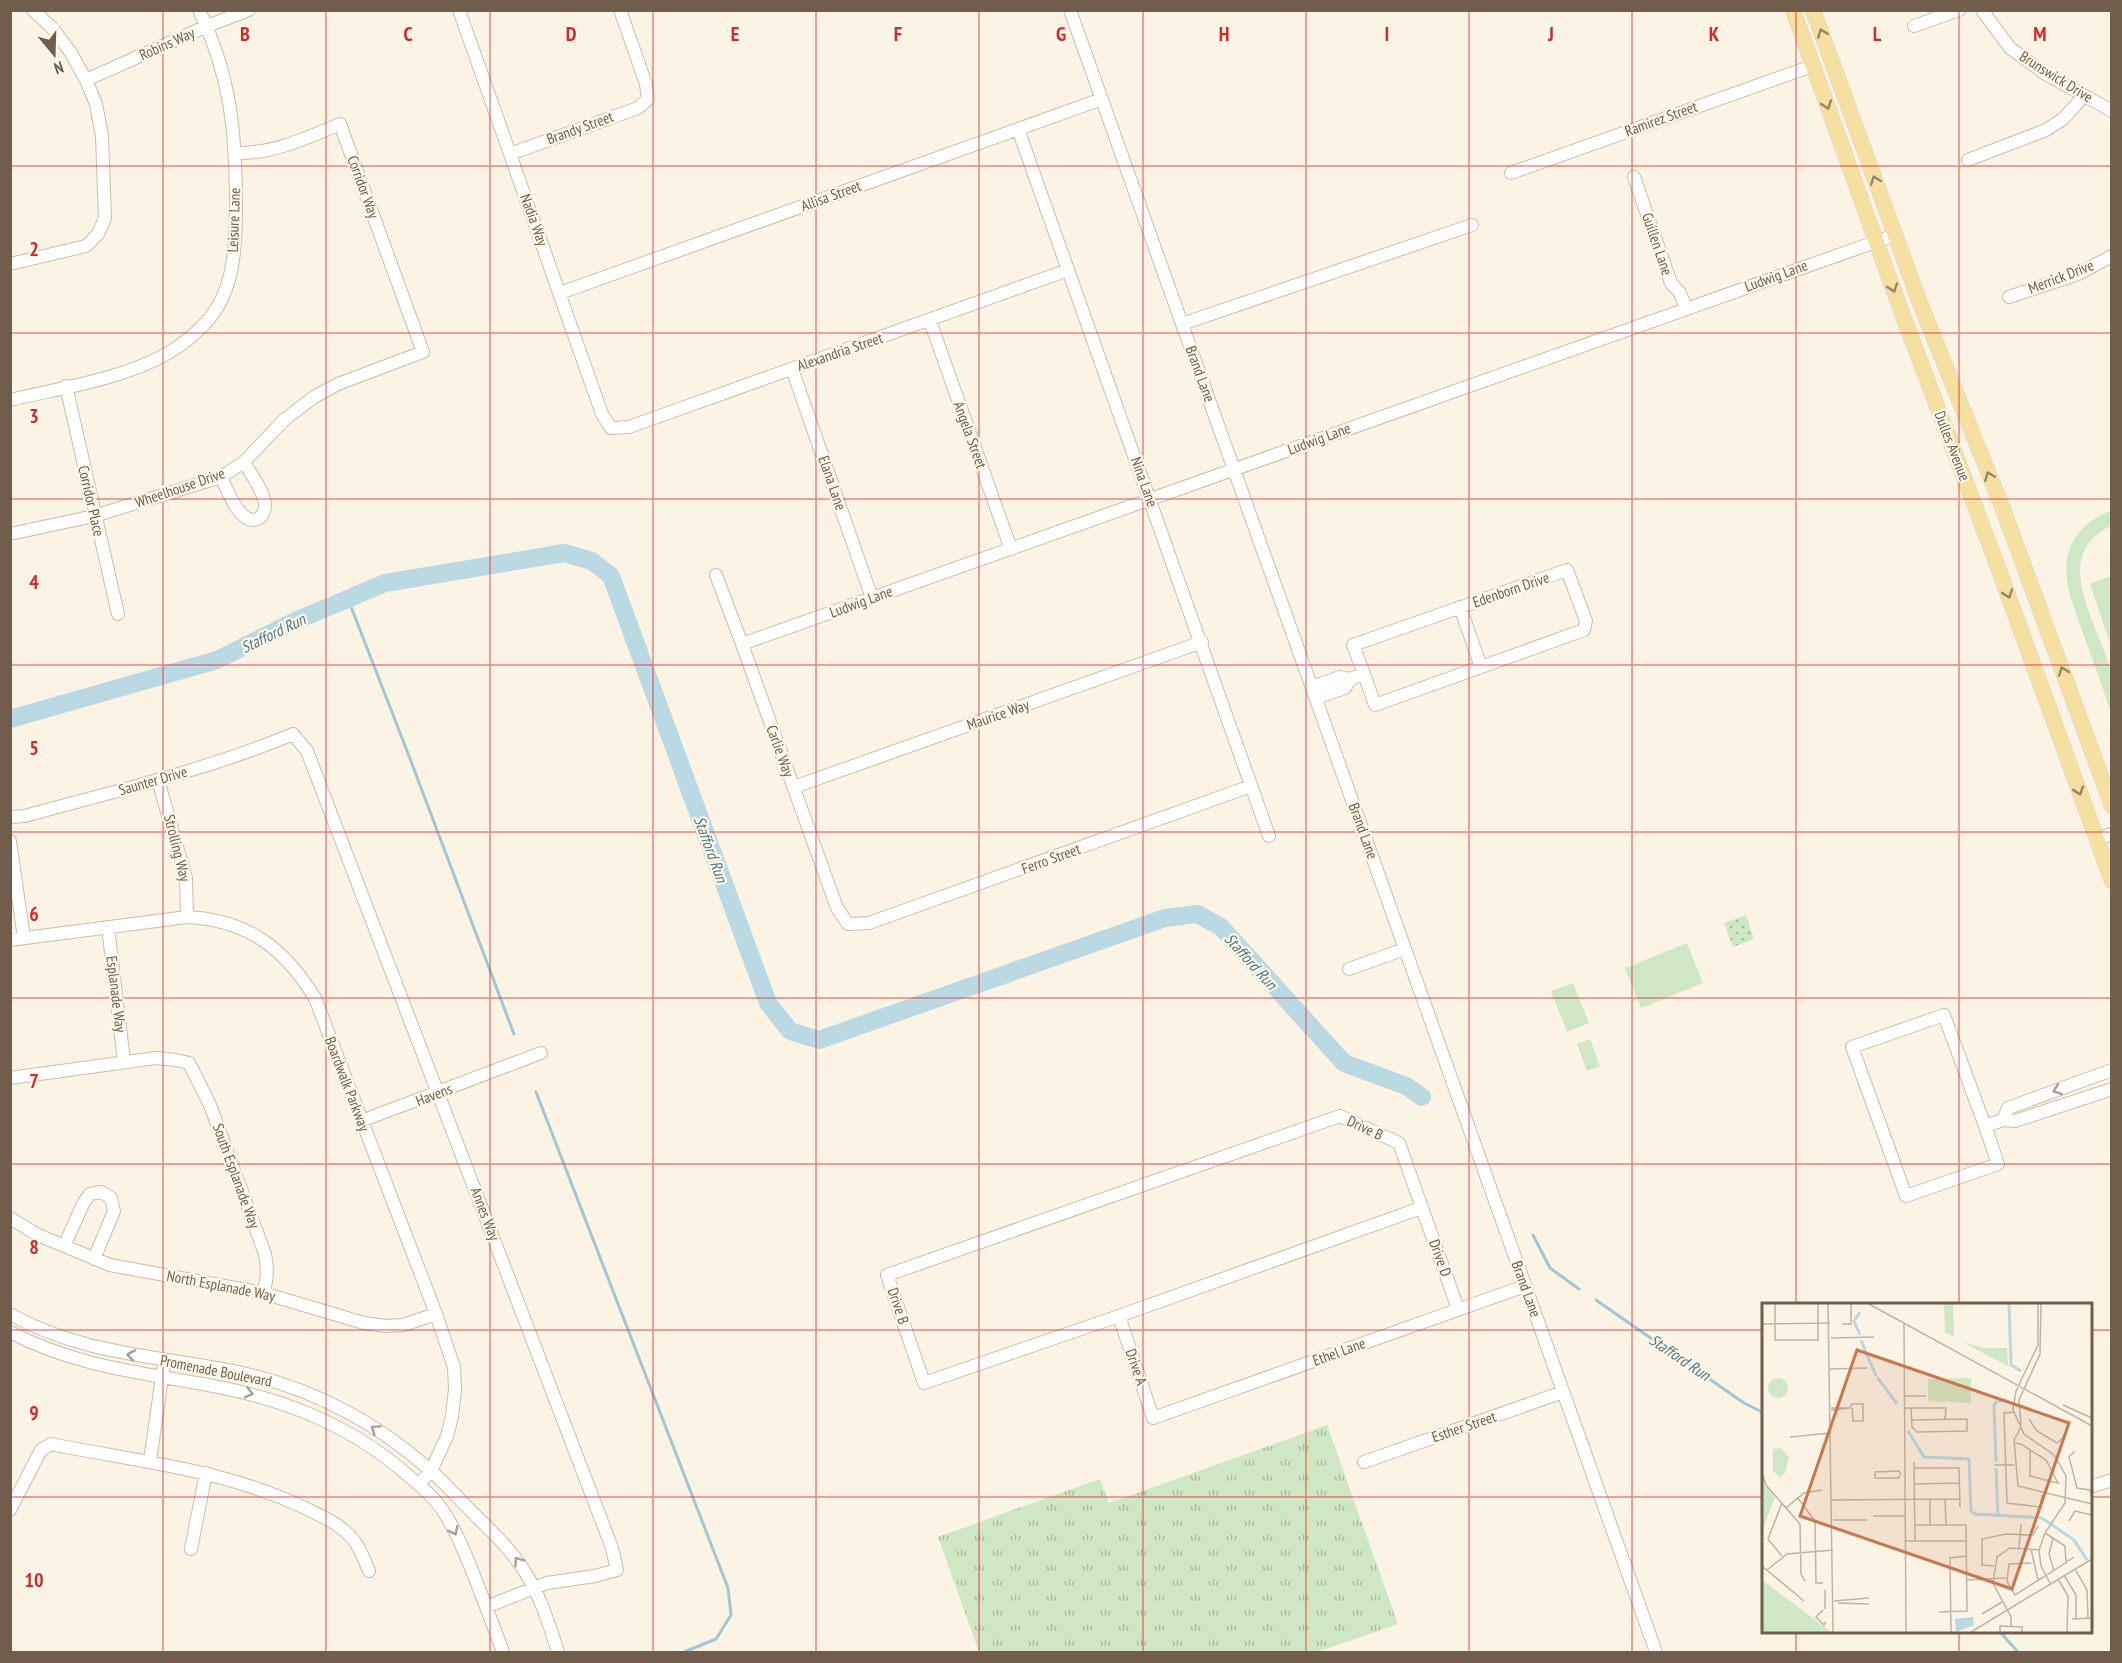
<svg xmlns="http://www.w3.org/2000/svg" width="2122" height="1663" font-family="'PT Sans Narrow',sans-serif">
	<style>
		.grass { fill: url(#grass-tufts) }
		.park { fill: url(#park-dots) }
		.garden { fill: #cfe7c4 }
		.lines { fill: none; stroke-linecap: round; stroke-linejoin: round }
		.stream { stroke: #a1c7d4; stroke-width: 3 }
		.river { stroke: #bad9e3; stroke-width: 18 }
		.minor-casing { stroke: #cbbdac; stroke-width: 14 }
		.major-casing { stroke: #d7d2cd; stroke-width: 16 }
		.minor { stroke: #fff; stroke-width: 12 }
		.major { stroke: #f5dfa1; stroke-width: 15 }
		.oneway { stroke: #998466 }
		.oneway2 { stroke: #aa9e94 }
		.grid { fill: none; stroke: #d62828; stroke-width: 1.5; stroke-opacity: 0.55 }
		.labels { text-anchor: middle; stroke-width: 4.5; stroke-linejoin: round; paint-order: stroke }
		.street-label { font-size: 15px; fill: #715d4c; stroke: #fef8ea }
		.water-label { font-size: 16px; font-style: italic; fill: #4b788a; stroke: #fef8ea }
		.inset-river { fill: none; stroke: #bad9e3; stroke-width: 3 }
		.inset-road { fill: none; stroke: #c0b3a3; stroke-width: 1.5 }
		.view { fill: #c77851; fill-opacity: 0.15; stroke: #c77851; stroke-width: 3 }
		.inset-edge { fill: none; stroke: #715d4c; stroke-width: 3 }
		.grid-label { font-size: 20px; text-anchor: middle; font-weight: bold; fill: #d62828; stroke: #fef8ea; stroke-width: 4.5; stroke-linejoin: round; paint-order: stroke }
	</style>
	<defs>
		<pattern id="grass-tufts" width="24" height="20" patternUnits="userSpaceOnUse" patternTransform="scale(1.5)"><rect width="24" height="20" fill="#cfe7c4"/><path d="M3 7l-1-3M5 7V3M7 7l1-3M15 17l-1-3M17 17v-4M19 17l1-3" fill="none" stroke="#acbea1"/></pattern>
		<pattern id="park-dots" width="8" height="8" patternUnits="userSpaceOnUse" patternTransform="scale(1.5)"><rect width="8" height="8" fill="#cfe7c4"/><path d="M2 2h.1M6 6h.1" fill="none" stroke="#acbea1" stroke-width="1.8" stroke-linecap="round"/></pattern>
	</defs>
	<rect width="100%" height="100%" fill="#fbf4e5"/>
	<path class="grass" d="M1327 1425 1398 1624 1318 1652H979L938 1537 1100 1479 1109 1503Z"/>
	<path class="park" d="M1746 915 1754 939 1733 947 1724 923Z"/>
	<path class="garden" d="M2111 511V526C2048 555 2099 625 2111 671 2114 683 2112 700 2111 713 2103 688 2094 663 2085 639 2074 605 2053 567 2078 534 2086 523 2098 515 2111 511Z
		M2111 576H2112L2111 646 2090 584Z
		M1687 943 1703 983 1641 1008 1625 968Z
		M1573 983 1589 1023 1567 1032 1551 991Z
		M1590 1039 1600 1066 1587 1071 1577 1044Z"/>
	<g class="lines">
		<path class="stream" d="M348 599 409 756 514 1034
			M536 1092 728 1588 731 1615 716 1639 684 1652
			M1533 1235 1550 1268 1579 1289
			M1596 1300 1744 1403 1764 1413
			M2000 1632 2018 1652"/>
		<path class="river" d="M10 719 217 660 293 622 385 583 564 553 592 561 611 576 768 1003 790 1031 819 1040 1165 918 1197 914 1221 927 1344 1063 1406 1086 1422 1097"/>
		<g class="minor-casing">
			<path id="minor" d="M459 10 602 414 611 428 629 427 1068 270
				M1070 10 1656 1652
				M1982 10 2010 48 2044 73 2112 111
				M1914 26 1959 10
				M86 80 207 26 249 10
				M1018 129 1269 836
				M510 154 638 108 648 99 646 84 620 10
				M1968 160 2046 130 2063 119 2084 96
				M1511 173 1812 66
				M1634 177 1671 283 1680 293 1686 308
				M10 264 86 246 98 234 105 218 102 136 96 104 86 80 71 53 53 29 33 10
				M560 293 1102 99
				M2009 297 2078 274 2112 256
				M930 321 1011 549
				M1182 324 1472 225
				M792 369 872 598
				M66 386 118 614
				M10 400C64 387 133 378 179 346 191 338 206 324 215 311 235 281 236 240 236 205 236 134 231 76 199 10
				M221 477C227 489 240 526 257 519 263 517 265 510 265 504 263 489 251 475 244 462
				M10 534 94 516 221 477 244 462 284 420 314 397 338 384 423 352 340 124C307 138 272 154 236 153
				M716 575 742 644 837 908 848 924 869 923 1251 786
				M1460 607 1481 667
				M742 644 1895 235
				M1350 679 1364 674 1375 705 1584 630 1586 621 1567 570 1353 645 1364 674
				M1312 687 1340 677 1350 679 1345 688 1316 698
				M158 780 186 878 187 917
				M794 787 1202 642
				M10 817 25 816C115 791 207 770 293 734L307 751 612 1548 617 1570 595 1576 547 1583 486 1607
				M2096 839 2112 834
				M10 841 24 938
				M108 927 124 1061
				M10 940 187 917C248 920 284 948 315 998L436 1314 454 1367 455 1389 452 1417 447 1436 431 1471 419 1484
				M1349 969 1405 949
				M2112 1070 2008 1108 2003 1120 2015 1121 2112 1089
				M10 1078 156 1058 176 1060 189 1063 210 1105 265 1254C268 1268 268 1279 263 1293
				M361 1121 541 1053
				M1985 1126 1944 1015 1852 1047 1906 1196 1998 1164 1985 1126 2003 1120
				M1421 1208 1119 1316 924 1383 887 1275 1340 1116 1399 1143 1458 1309
				M10 1218 38 1235 110 1265 263 1293 364 1323 386 1326 403 1325 436 1314
				M64 1246 84 1202 90 1194 101 1192 111 1198 114 1211 94 1259
				M10 1314C84 1356 166 1356 247 1374 315 1390 377 1423 430 1470 445 1483 458 1498 472 1512 490 1530 509 1547 523 1569 540 1594 549 1624 558 1652
				M1119 1316 1153 1418 1525 1286
				M10 1332C73 1365 135 1372 203 1384 277 1397 346 1422 404 1472 419 1485 435 1497 445 1514 455 1529 462 1546 469 1563 481 1593 492 1622 503 1652
				M150 1461 163 1370
				M1364 1462 1563 1392
				M2090 1487 2112 1480
				M10 1510 41 1450 51 1444C139 1462 219 1468 303 1507 321 1516 343 1525 355 1542 361 1550 365 1562 369 1571
				M191 1549 206 1473"/>
		</g>
		<g class="major-casing">
			<path id="major" d="M1793 10 1903 316 1996 562 2112 881
				M1813 10 1920 303 2003 509 2112 806"/>
		</g>
		<use href="#minor" class="minor"/>
		<use href="#major" class="major"/>
	</g>
	<defs><path id="oneway-chevron" d="M-2-3.5L2.5 0L-2 3.5" fill="none" stroke-width="1.6" stroke-linecap="round" stroke-linejoin="round" transform="scale(1.5)"/></defs>
	<g class="oneway">
		<use href="#oneway-chevron" transform="translate(1822 33) rotate(-111)"/>
		<use href="#oneway-chevron" transform="translate(1827 105) rotate(70)"/>
		<use href="#oneway-chevron" transform="translate(1875 180) rotate(-110)"/>
		<use href="#oneway-chevron" transform="translate(1893 288) rotate(71)"/>
		<use href="#oneway-chevron" transform="translate(1989 476) rotate(-112)"/>
		<use href="#oneway-chevron" transform="translate(2008 594) rotate(71)"/>
		<use href="#oneway-chevron" transform="translate(2063 671) rotate(-110)"/>
		<use href="#oneway-chevron" transform="translate(2079 791) rotate(71)"/>
	</g>
	<g class="oneway2">
		<use href="#oneway-chevron" transform="translate(2057 1090) rotate(160)"/>
		<use href="#oneway-chevron" transform="translate(131 1355) rotate(-170)"/>
		<use href="#oneway-chevron" transform="translate(249 1393) rotate(14)"/>
		<use href="#oneway-chevron" transform="translate(375 1429) rotate(-146)"/>
		<use href="#oneway-chevron" transform="translate(454 1531) rotate(63)"/>
		<use href="#oneway-chevron" transform="translate(518 1561) rotate(-125)"/>
	</g>
	<path class="grid" d="M163 10V1652M326 10V1652M490 10V1652M653 10V1652M816 10V1652M979 10V1652M1143 10V1652M1306 10V1652M1469 10V1652M1632 10V1652M1796 10V1304M1959 10V1304M10 166H2112M10 333H2112M10 499H2112M10 665H2112M10 832H2112M10 998H2112M10 1164H2112M10 1330H1764M2090 1330H2112M10 1497H1764M2090 1497H2112M1796 1632V1652M1959 1632V1652"/>
	<g class="labels">
		<g class="street-label">
			<text transform="translate(167 44) rotate(-24)" y="5">Robins Way</text>
			<text transform="translate(2056 77) rotate(32)" y="5">Brunswick Drive</text>
			<text transform="translate(1661 119) rotate(-20)" y="5">Ramirez Street</text>
			<text transform="translate(580 128) rotate(-20)" y="5">Brandy Street</text>
			<text transform="translate(363 187) rotate(70)" y="5">Corridor Way</text>
			<text transform="translate(831 196) rotate(-20)" y="5">Allisa Street</text>
			<text transform="translate(234 220) rotate(-88)" y="5">Leisure Lane</text>
			<text transform="translate(534 220) rotate(70)" y="5">Nadia Way</text>
			<text transform="translate(1657 244) rotate(71)" y="5">Guillen Lane</text>
			<text transform="translate(1776 276) rotate(-20)" y="5">Ludwig Lane</text>
			<text transform="translate(2061 277) rotate(-21)" y="5">Merrick Drive</text>
			<text transform="translate(840 352) rotate(-19)" y="5">Alexandria Street</text>
			<text transform="translate(1200 374) rotate(70)" y="5">Brand Lane</text>
			<text transform="translate(970 435) rotate(70)" y="5">Angela Street</text>
			<text transform="translate(1319 439) rotate(-20)" y="5">Ludwig Lane</text>
			<text transform="translate(1952 446) rotate(69)" y="5">Dulles Avenue</text>
			<text transform="translate(1144 482) rotate(70)" y="5">Nina Lane</text>
			<text transform="translate(832 483) rotate(71)" y="5">Elana Lane</text>
			<text transform="translate(180 488) rotate(-19)" y="5">Wheelhouse Drive</text>
			<text transform="translate(91 501) rotate(77)" y="5">Corridor Place</text>
			<text transform="translate(1511 590) rotate(-19)" y="5">Edenborn Drive</text>
			<text transform="translate(861 602) rotate(-20)" y="5">Ludwig Lane</text>
			<text transform="translate(998 715) rotate(-19)" y="5">Maurice Way</text>
			<text transform="translate(780 751) rotate(70)" y="5">Carlie Way</text>
			<text transform="translate(153 781) rotate(-16)" y="5">Saunter Drive</text>
			<text transform="translate(1363 831) rotate(70)" y="5">Brand Lane</text>
			<text transform="translate(177 848) rotate(76)" y="5">Strolling Way</text>
			<text transform="translate(1051 859) rotate(-20)" y="5">Ferro Street</text>
			<text transform="translate(116 994) rotate(83)" y="5">Esplanade Way</text>
			<text transform="translate(347 1084) rotate(69)" y="5">Boardwalk Parkway</text>
			<text transform="translate(434 1095) rotate(-21)" y="5">Havens</text>
			<text transform="translate(1365 1128) rotate(25)" y="5">Drive B</text>
			<text transform="translate(236 1176) rotate(70)" y="5">South Esplanade Way</text>
			<text transform="translate(485 1214) rotate(69)" y="5">Annes Way</text>
			<text transform="translate(1440 1258) rotate(70)" y="5">Drive D</text>
			<text transform="translate(221 1286) rotate(11)" y="5">North Esplanade Way</text>
			<text transform="translate(1526 1289) rotate(70)" y="5">Brand Lane</text>
			<text transform="translate(898 1306) rotate(71)" y="5">Drive B</text>
			<text transform="translate(1339 1352) rotate(-20)" y="5">Ethel Lane</text>
			<text transform="translate(1136 1367) rotate(71)" y="5">Drive A</text>
			<text transform="translate(216 1371) rotate(11)" y="5">Promenade Boulevard</text>
			<text transform="translate(1464 1427) rotate(-19)" y="5">Esther Street</text>
		</g>
		<g class="water-label">
			<text transform="translate(273 633) rotate(-26)" y="6">Stafford Run</text>
			<text transform="translate(711 849) rotate(70)" y="6">Stafford Run</text>
			<text transform="translate(1251 961) rotate(48)" y="6">Stafford Run</text>
			<text transform="translate(1680 1357) rotate(34)" y="6">Stafford Run</text>
		</g>
	</g>
	<g transform="translate(1762 1303)">
		<rect width="330" height="330" fill="#fbf4e5"/>
		<path d="M209 75V100L166 98V76ZM0 174 13 194 0 228 1 195ZM0 277 68 328V329H0Z" fill="#cfe7c4"/>
		<path d="M182 1H191L192 34 183 29ZM200 39 222 45H245L246 63Z" fill="#cfe7c4"/>
		<path d="M6 85a10 10 0 1 1 20 0a10 10 0 1 1-20 0ZM19 145 27 154 23 170 18 174 11 168V146Z" fill="#cfe7c4"/>
		<path d="M211 314 212 322 194 329 193 316Z" fill="#bad9e3"/>
		<path class="inset-river" d="M247 1 249 62 259 68M98 32 92 18 98 9M99 37 114 73M115 74 135 101M146 128 162 154 207 156 209 208 213 211 280 215 312 237 325 257M234 159 232 102 235 98 245 97M234 165 236 214"/>
		<path class="inset-road" d="M13 1V37H56V1M66 1 71 329M107 1 330 123M276 1V42L254 88 251 107 262 131 292 152 304 173 303 200 283 230 277 247 279 263 289 282M142 20 144 329M0 21 68 20M80 21H89V1M69 35 112 34M68 66 105 65M142 93H164M301 102 330 115M69 105H88L69 107M88 105 90 101H101V118H91L90 105M142 105H184L183 116M149 105 150 124 155 129 205 128V116L150 117M253 109 242 110 245 200 278 204 280 192M267 116 275 128 295 140 302 134M259 122 257 97 278 51 279 1M259 124 252 137 256 183 330 201M28 134 69 130M252 140 259 141 284 157 296 180 268 173V148M313 148 307 154 315 185 328 187 330 196M152 159 153 238M232 162H252M152 165H197L198 204M0 169 4 182 38 221 39 271 43 278M137 172V175H113V169L137 168 139 172M152 181 198 180M35 194 53 218 54 280H61M183 196 184 222M69 197 198 196M168 197V222M20 200 6 236 20 253M24 205 42 190 60 187M111 213H143M71 217H105M307 218 313 208 330 212M153 222H204L205 308 177 309M283 230 303 243 304 261M291 235 287 251 292 268M143 238H204M257 245 259 221M269 246 276 277M269 260 247 261 245 278 253 292 283 273M0 263 42 298M232 263 220 262V236L244 231 271 232 276 223M313 266 325 287 326 315M5 267 25 251 71 247M285 272 312 254M302 272 314 292V316M296 276 306 293 305 329M205 277 244 275M63 287V306M72 298 107 295M76 300 107 301M61 307 54 314 62 322 64 319M220 311 240 299M310 316 330 315M249 323V314L231 280 235 254 248 245 278 247M189 329 188 255 204 253M209 329 330 256M238 329V323L260 324V329"/>
		<path class="view" d="M95 47 307 120 250 286 38 213Z"/>
		<rect width="330" height="330" class="inset-edge"/>
	</g>
	<g class="grid-label">
		<text x="245" y="41">B</text>
		<text x="408" y="41">C</text>
		<text x="571" y="41">D</text>
		<text x="735" y="41">E</text>
		<text x="898" y="41">F</text>
		<text x="1061" y="41">G</text>
		<text x="1224" y="41">H</text>
		<text x="1387" y="41">I</text>
		<text x="1551" y="41">J</text>
		<text x="1714" y="41">K</text>
		<text x="1877" y="41">L</text>
		<text x="2040" y="41">M</text>
		<text x="34" y="256">2</text>
		<text x="34" y="423">3</text>
		<text x="34" y="589">4</text>
		<text x="34" y="755">5</text>
		<text x="34" y="921">6</text>
		<text x="34" y="1088">7</text>
		<text x="34" y="1254">8</text>
		<text x="34" y="1420">9</text>
		<text x="34" y="1587">10</text>
	</g>
	<rect width="2122" height="1663" fill="none" stroke="#715d4c" stroke-width="24"/>
	<g transform="translate(54 54) rotate(161)" stroke="#fef8ea" stroke-width="4.5" paint-order="stroke">
	<path d="M0-4.5L10 22L0 15L-10 22Z" fill="#715d4c"/>
	<text y="-9" font-size="16" font-weight="bold" text-anchor="middle" fill="#715d4c">N</text>
	</g>
</svg>
